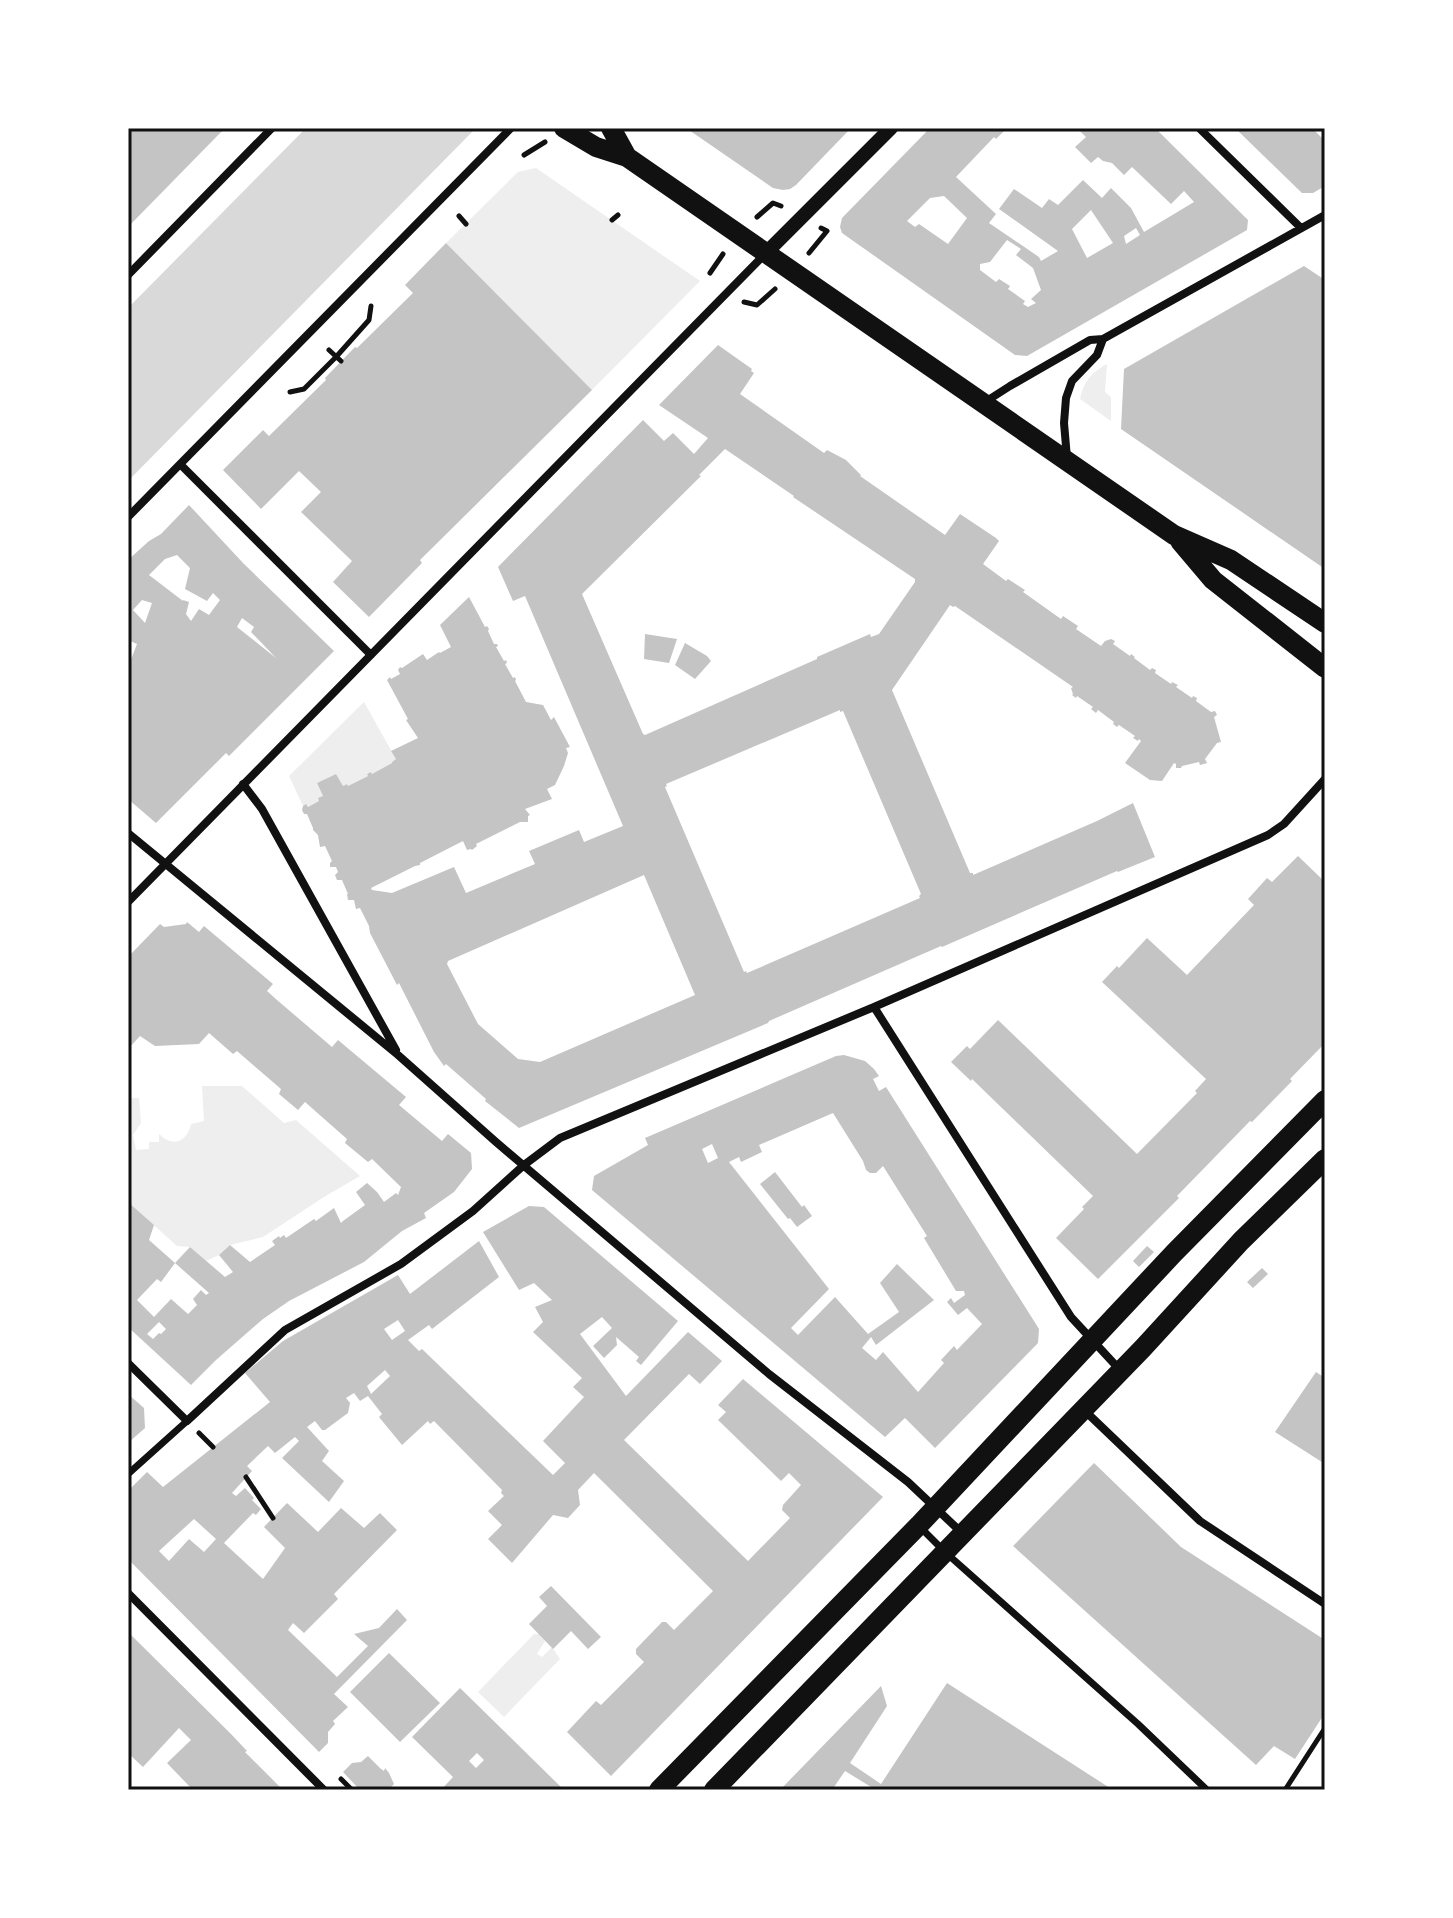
<svg xmlns="http://www.w3.org/2000/svg" width="1453" height="1918" font-family="Figtree,sans-serif">
	<style>
		.green { fill: #eee }
		.water { fill: #d9d9d9 }
		.building { fill: #c4c4c4; fill-rule: evenodd }
		.lines { fill: none; stroke-linecap: round; stroke-linejoin: round }
		.path { stroke: #111; stroke-width: 5 }
		.pedestrian { stroke: #111; stroke-width: 7 }
		.minor { stroke: #111; stroke-width: 8 }
		.tertiary { stroke: #111; stroke-width: 14 }
		.primary { stroke: #111; stroke-width: 20 }
		.neatline { fill: none; stroke: #111; stroke-width: 3 }
	</style>
	<rect width="100%" height="100%" fill="#fff"/>
	<path class="green" d="M536 168 700 281 592 390 446 243 518 172Z
		M1107 364 1105 392 1111 397V421L1080 399C1083 382 1092 372 1107 364Z
		M364 702 396 759 392 762V763L372 774 371 772 367 774 368 776 348 786 347 784 343 786 336 774 317 783 323 796 319 801 308 807 306 805 303 806 289 776Z
		M128 1080 130 1098H139L141 1123 133 1135 136 1150 149 1149V1142H159V1134C173 1148 187 1142 191 1124L204 1121 202 1086H242L284 1123 296 1120 360 1176 324 1197 263 1237 230 1245 219 1255 206 1261 190 1247 177 1246 128 1202Z
		M534 1634H539L545 1641 537 1654 542 1657 552 1647 560 1659 504 1717 478 1692Z"/>
	<path class="water" d="M306 128H476L128 481V308Z"/>
	<path class="building" d="M128 128H225L128 227Z
		M686 128H851L796 185 790 189 783 190 773 188Z
		M930 128H1007L996 139 994 137 956 177 996 214 989 223 1039 257 1041 261 1058 251 999 209 1014 189 1042 208 1049 199 1058 205 1083 180 1102 198 1111 188 1131 208 1144 232 1194 202 1184 191 1171 204 1132 167 1124 175 1112 163 1103 161 1098 157 1091 163 1075 147 1086 137 1077 128H1155L1248 220 1247 230 1027 356 1015 355 842 233 840 227 842 218ZM944 196 967 218 948 244 919 224 915 227 907 221 930 198ZM1091 210 1113 243 1087 258 1072 229ZM1136 228 1140 235 1126 244 1124 236ZM1007 240 1021 249 1016 255 1033 268 1041 290 1031 299 1036 303 1028 307 1023 304 1025 301 1008 289 1010 286 999 279 996 282 980 270V264L990 262Z
		M1235 128H1312L1325 141V186L1313 193H1302Z
		M446 243 592 390 420 560 422 563 369 617 333 582 352 561 301 512 321 492 299 471 261 509 223 470 263 430 269 436 326 380 325 378 355 347 357 348 413 293 405 285Z
		M1304 266 1325 280V569L1121 429 1124 369Z
		M718 345 752 369 751 371 754 373 740 394 824 453 827 450 846 460 861 475 860 476 945 535 960 514 996 538 999 541 983 564 1006 581 1008 579 1025 590 1023 592 1061 619 1063 616 1078 626 1076 629 1101 646 1105 641 1111 639 1115 641 1113 644 1130 656 1131 654 1135 657 1134 658 1150 670 1152 668 1156 670 1155 673 1171 684 1172 682 1178 685 1176 687 1192 698 1193 696 1197 698 1196 701 1211 712 1215 711 1217 715 1214 717 1221 742 1217 743 1205 759 1207 763 1200 765 1199 762 1182 766 1181 768H1176V764L1174 763 1162 781 1150 780 1125 763 1141 741 1139 739 1138 741 1133 738 1135 736 1119 725 1117 727 1113 724 1114 722 1098 710 1096 713 1091 709 1093 707 1077 696 1076 698 1072 695 1073 694 1071 688 1073 687 955 606 953 607 950 605 892 690 970 873H973V875L1097 821 1133 803 1155 857 1118 872 1117 871 942 947 941 946 769 1021 768 1023 519 1128 485 1101 486 1099 446 1064 444 1066 434 1052 399 983 397 985 370 933 369 926 360 908 356 909 354 900H348L347 894H348L342 880H337L335 875 338 872 336 867H330V863L332 861 325 846 320 847 318 835 313 830V828L307 814H304L302 810 303 806 306 804 308 807 319 801 318 798 323 796 317 783 336 774 343 786 347 784 348 786 368 776 367 774 371 772 372 774 392 763V762L396 759 391 751 418 738 406 720 408 719 387 680 390 677 391 679 400 674 398 670 400 667 402 668 423 654 427 660 439 652 440 653 451 647 440 625 469 597 485 627 487 626 489 629 488 631 494 644H497L498 646 496 647 504 661 506 660 507 663 505 664 513 678 515 677 516 680 515 681 526 702 543 705 551 720 554 717 570 747 566 748 568 753 564 766 555 785 547 789 552 799 525 809 530 815 528 816V822H520L476 844 477 846 472 850 471 849 467 850 463 841 420 863V865L415 866 371 888 372 890 392 893 454 867 466 893 535 864 529 851 579 830 584 842 623 826 525 596 513 601 498 567 643 420 664 441 673 433 694 454 708 438 659 405ZM725 449 794 496 793 497 915 579V582L879 634 871 637 870 634 817 657V659L645 735 643 734 582 594 701 476 699 475ZM840 710V712L843 711 921 894 919 896 920 898 747 973 746 971 744 972 665 787 667 786 666 784ZM644 875 695 995 540 1062 518 1059 478 1024 447 964 448 961Z
		M189 505 244 564 334 651 229 756 226 753 156 823 128 799V667L137 644 128 640V560L149 541 161 534ZM177 555 190 568 185 589 207 601 213 593 220 600 209 615 199 609 191 621 186 614 189 602 183 600V601L149 575 165 559ZM142 600 152 603 145 623 133 610ZM242 618 254 627 251 632 276 658 237 627Z
		M645 634 677 639 669 663 644 659Z
		M685 643 707 656 711 661 695 679 675 665Z
		M1298 856 1325 882V1043L1290 1079 1292 1081 1252 1122 1250 1121 1177 1196 1179 1198 1098 1279 1056 1238 1084 1209 1082 1207 1093 1196 972 1079 971 1081 951 1062 967 1046 970 1049 998 1020 1137 1154 1197 1093 1195 1091 1206 1079 1102 982 1117 966 1119 968 1147 938 1187 975 1254 905 1248 899 1267 878 1272 882Z
		M187 922 199 932 204 926 273 984 267 991 277 1000 332 1047 338 1040 406 1097 399 1105 442 1141 448 1134 471 1153 472 1169 454 1192 424 1213 426 1218 402 1231 364 1262 289 1301 263 1319 216 1360 191 1385 128 1327V1202L154 1225 149 1240 175 1263 161 1282 157 1279 137 1300 154 1317 171 1299 188 1314 197 1305 193 1299 201 1290 206 1295 209 1293 175 1263 190 1247 225 1277 233 1272 219 1255 230 1245 250 1262 275 1245 272 1241 279 1236 280 1238 284 1235 286 1238 314 1219 316 1221 334 1208 341 1223 343 1221 365 1205 356 1192 367 1183 377 1192 384 1202 396 1193 398 1195 401 1187 372 1159 368 1162 345 1143 347 1139 305 1102 298 1110 279 1094 281 1089 237 1051 233 1054 209 1033 199 1044 155 1046 140 1036 128 1049V953L130 955 160 924 164 927 186 924ZM159 1322 166 1329 161 1334 159 1333 153 1339 147 1334Z
		M844 1055 865 1061 874 1069 879 1076 873 1079 879 1091 886 1087 1039 1329 1038 1343 935 1448 905 1418 885 1437 592 1190 594 1176 648 1145 645 1138 836 1056ZM833 1113 863 1161 866 1170 870 1173H876L883 1166 927 1236 924 1238 956 1291H964L965 1295 954 1303 951 1298 947 1302 958 1315 967 1308 982 1324 957 1350 954 1346 941 1360 944 1363 918 1392 883 1352 876 1360 862 1348 871 1337 876 1345 934 1300 897 1264 880 1283 899 1312 868 1334 835 1297 798 1335 791 1328 829 1289 729 1162 739 1157 741 1162 762 1152 759 1145ZM712 1144 718 1158 708 1163 702 1149Z
		M775 1172 802 1207 804 1205 812 1216 797 1227 790 1218 788 1219 760 1184Z
		M529 1206 544 1207 678 1321 641 1365 636 1361 639 1357 616 1337 617 1345 604 1358 593 1346 612 1328 602 1317 580 1334 626 1396 688 1332 722 1361 700 1384 689 1374 624 1440 748 1561 790 1518 782 1510 783 1505 801 1485 789 1473 781 1481 718 1420 726 1412 718 1405 743 1379 883 1497 611 1776 567 1732 596 1701 601 1705 644 1662 636 1654V1649L662 1622H666L674 1630 713 1591 594 1473 578 1490 580 1505 568 1518 553 1515 512 1563 488 1539 502 1525 488 1511 504 1496 501 1493 502 1490 434 1421 430 1424 428 1421 402 1445 379 1417 382 1414 368 1396 360 1401 354 1393 346 1398 350 1403 348 1413 325 1430H322L315 1421 307 1427 329 1451 322 1461 344 1481 329 1502 282 1458 299 1441 295 1437 275 1453 268 1446 247 1466 252 1471 232 1493 236 1496 245 1488 254 1498 252 1500 261 1509 256 1515 253 1513 224 1543 263 1579 285 1548 264 1527 287 1503 318 1532 341 1508 364 1528 380 1513 397 1530 334 1594 338 1599 304 1633 293 1623 288 1630 337 1677 368 1646 354 1634 379 1628 397 1609 407 1620 334 1694 348 1707 333 1721 335 1724 328 1732V1743L319 1752 128 1559V1491L147 1472 163 1487 270 1402 245 1373 283 1341 398 1275 410 1294 479 1241 499 1277 432 1329 429 1325 408 1340 419 1351 422 1349 553 1475 565 1463 543 1441 584 1397 573 1387 582 1378 533 1332 543 1322 535 1307 552 1300 534 1283 519 1290 483 1232ZM398 1320 405 1331 392 1340 384 1329ZM385 1370 390 1376 371 1394 367 1386ZM194 1519 216 1539 204 1552 189 1539 169 1561 159 1551Z
		M1147 1246 1154 1252 1139 1267 1133 1261Z
		M1262 1268 1268 1274 1253 1288 1247 1282Z
		M1316 1372 1325 1378V1464L1275 1432Z
		M128 1394 144 1408 145 1428 128 1443Z
		M1094 1463 1181 1547 1325 1640V1713L1295 1759 1274 1746 1256 1765 1013 1546Z
		M551 1586 601 1637 588 1649 571 1631 553 1649 529 1624 547 1606 539 1597Z
		M128 1632 231 1734 247 1751 245 1752 283 1790H187L190 1787 167 1763 191 1740 179 1728 143 1767 128 1753Z
		M389 1653 440 1703 400 1742 350 1692Z
		M947 1683 1113 1790H876L845 1771 832 1790H780L881 1686 887 1706 850 1763 881 1784Z
		M460 1688 505 1732 564 1790H441L453 1777 412 1737ZM477 1753 484 1760 476 1768 469 1761Z
		M368 1756 381 1769 384 1771 385 1768 389 1773 394 1784 388 1790H360L343 1772 352 1763 361 1762Z"/>
	<g class="lines">
		<path class="path" d="M524 155 545 142
			M459 216 466 224
			M757 217 773 203 781 206
			M612 220 618 215
			M809 253 827 231 821 228
			M710 273 723 254
			M744 302 757 305 775 289
			M329 350 341 361
			M290 392 304 389 336 357 369 320 371 306
			M199 1433 213 1447
			M246 1477 273 1518
			M341 1779 352 1790
			M1285 1790 1325 1728"/>
		<path class="pedestrian" d="M128 1474 187 1421
			M920 1527 945 1552 1138 1724 1207 1790"/>
		<path class="minor" d="M1199 128 1301 228
			M128 275 272 128
			M985 402 1010 386 1090 340 1103 339 1325 215
			M1067 458 1064 423 1066 398 1072 381 1097 355 1103 339
			M180 464 371 655
			M128 517 511 128
			M243 784 262 809 396 1050
			M128 833 398 1055 496 1142 769 1374 908 1482 961 1532
			M128 902 766 253
			M874 1007 1071 1317 1120 1370
			M128 1363 187 1421 285 1330 401 1264 473 1211 524 1165 560 1138 874 1007 1268 835 1284 824 1325 779
			M1084 1410 1200 1521 1325 1604
			M128 1593 324 1790"/>
		<path class="tertiary" d="M766 253 891 128"/>
		<path class="primary" d="M564 128 596 147 627 157 1174 535 1231 560 1325 623
			M611 128 627 157
			M1180 541 1213 580 1325 668
			M659 1790 919 1525 1174 1253 1325 1100
			M714 1790 1143 1348 1241 1241 1325 1159"/>
	</g>
	<rect width="1453" height="1918" fill="none" stroke="#ffffff" stroke-width="260"/>
	<rect x="130" y="130" width="1193" height="1658" class="neatline"/>
</svg>
